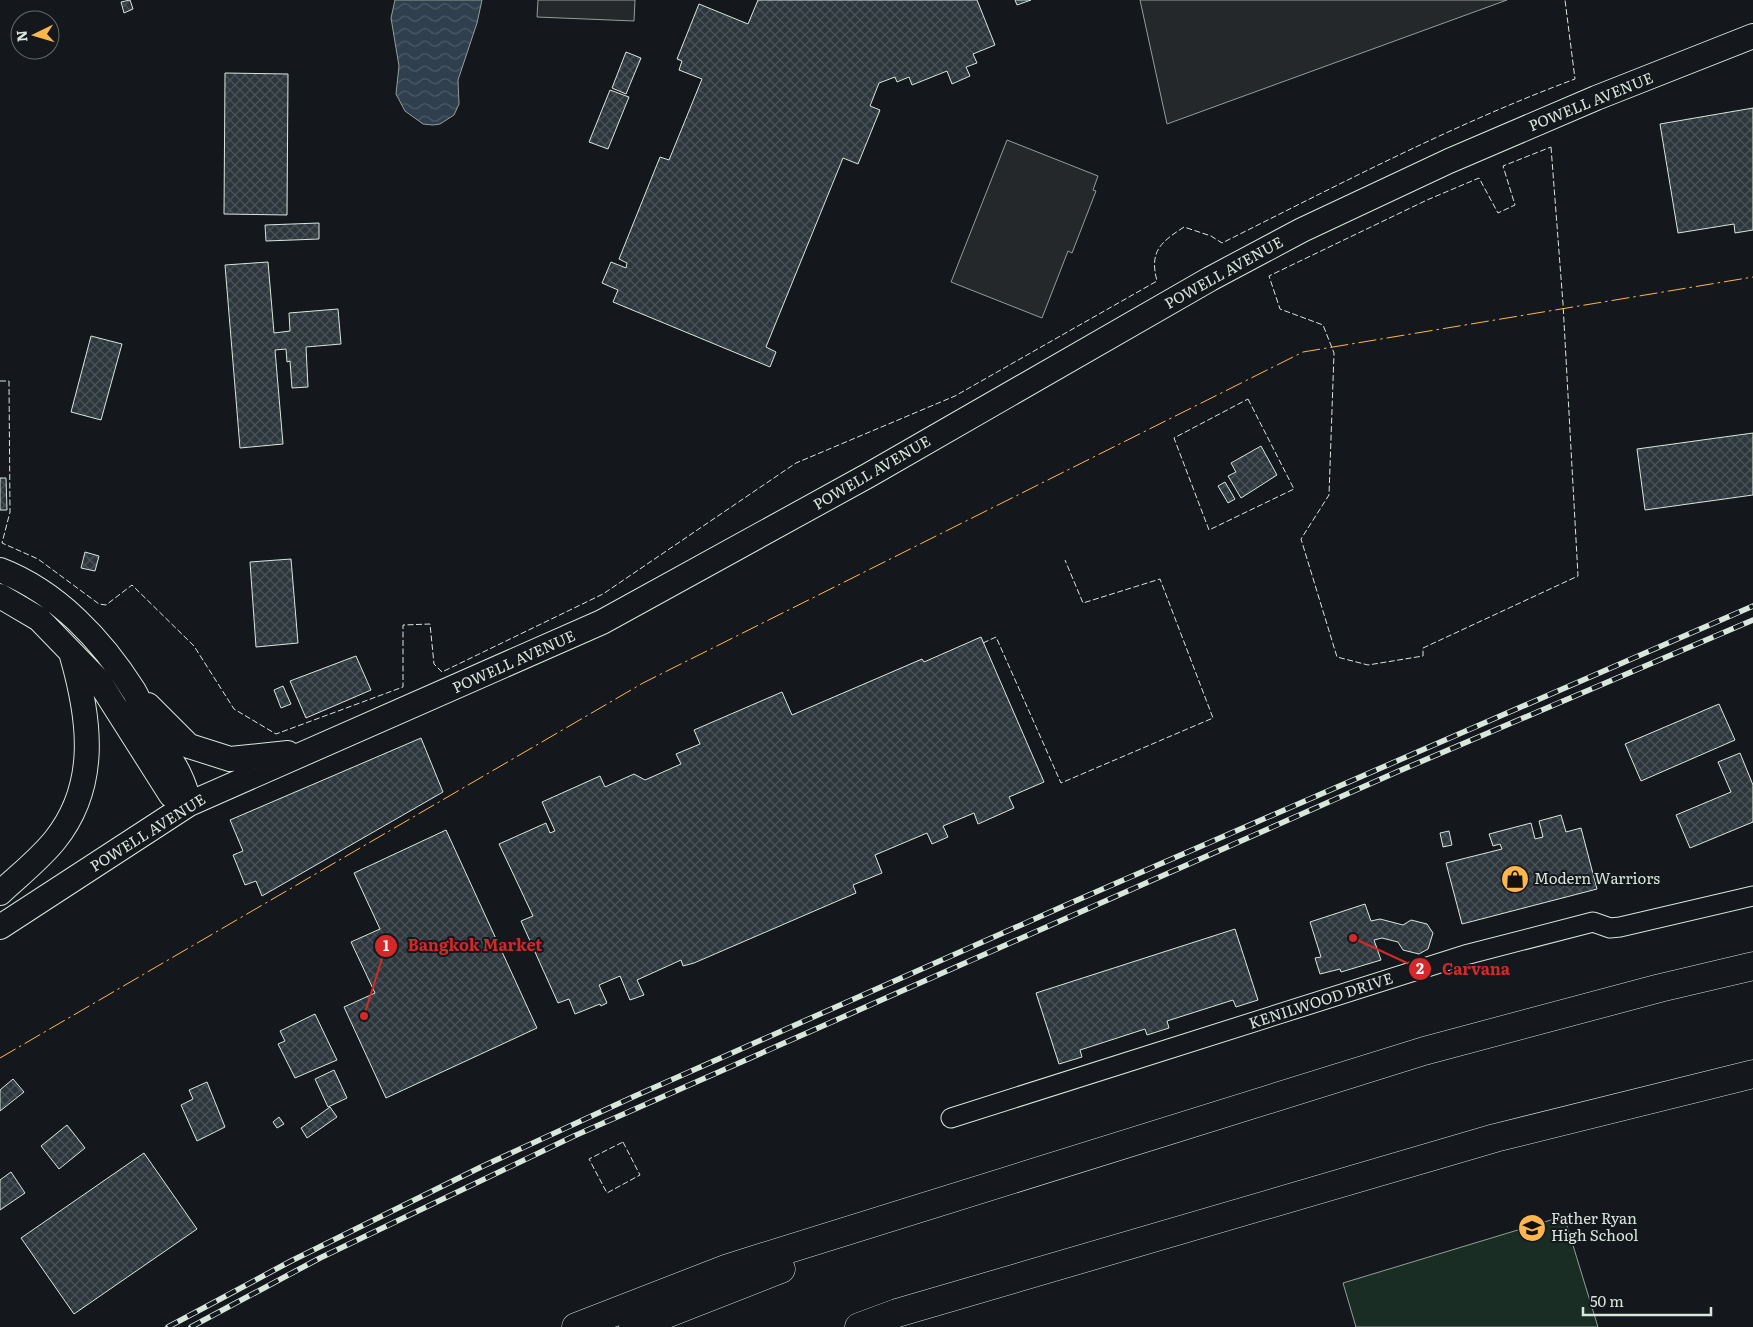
<svg xmlns="http://www.w3.org/2000/svg" width="1753" height="1327" font-family="Literata,serif">
	<style>
		.park { fill: #1a2d24; stroke: #939e99 }
		.parking { fill: #24282b; stroke: #939e99 }
		.water { fill: url(#water-waves); stroke: #939e99 }
		.building { fill: url(#building-cross-hatch); stroke: #d8e6dc }
		.lines { fill: none; stroke-linecap: round; stroke-linejoin: round }
		.minor-casing { stroke: #d8e6dc; stroke-width: 21 }
		.major-casing { stroke: #d8e6dc; stroke-width: 26 }
		.highway-casing { stroke: #d8e6dc; stroke-width: 29 }
		.minor { stroke: #14181c; stroke-width: 19 }
		.major { stroke: #14181c; stroke-width: 24 }
		.highway { stroke: #14181c; stroke-width: 28 }
		.rail-casing { stroke: #d8e6dc; stroke-width: 5.5 }
		.rail { stroke: #14181c; stroke-width: 4; stroke-dasharray: 11; stroke-linecap: butt }
		.fence { stroke: #d8e6dc; stroke-width: 1; stroke-dasharray: 6 2.5; stroke-linecap: butt }
		.power { stroke: #ffb74d; stroke-width: 1; stroke-dasharray: 18 4 2.5 4; stroke-linecap: butt }
		.labels { text-anchor: middle; stroke-width: 4; stroke-linejoin: round; paint-order: stroke }
		.street-label { font-size: 15px; fill: #d8e6dc; stroke: #14181c }
		.poi-label { font-size: 15px; fill: #d8e6dc; stroke: #14181c; text-anchor: start }
		.leader { fill: none; stroke: #d62828; stroke-width: 2 }
		.callout-dot { fill: #d62828; stroke: #14181c; stroke-width: 2 }
		.mark-label { font-size: 15px; text-anchor: middle; font-weight: bold; fill: #fff }
		.callout-label { font-size: 16px; text-anchor: middle; font-weight: bold; fill: #d62828; stroke: #14181c; stroke-width: 4; stroke-linejoin: round; paint-order: stroke }
	</style>
	<defs>
		<pattern id="water-waves" width="16" height="10" patternUnits="userSpaceOnUse" patternTransform="scale(1.25)"><rect width="16" height="10" fill="#2f3f4d"/><path d="M0 5q4-4 8 0t8 0" fill="none" stroke="#4c5b66"/></pattern>
		<pattern id="building-cross-hatch" width="8" height="8" patternUnits="userSpaceOnUse" patternTransform="scale(1.25)"><rect width="8" height="8" fill="#2c363c"/><path d="M0 0l8 8M0 8l8-8" fill="none" stroke="#4a5358"/></pattern>
	</defs>
	<rect width="100%" height="100%" fill="#14181c"/>
	<path class="park" d="M1564 1216 1598 1327H1356L1343 1283Z"/>
	<path class="parking" d="M538 0H635L634 21 537 17Z
		M1140 0H1507L1167 124Z
		M1007 140 1098 176 1093 190 1096 191 1072 253 1068 251 1042 318 951 282Z"/>
	<path class="water" d="M395 0H482L477 23 458 80 459 104 454 115 440 124 433 125 423 124 405 111 396 94 399 66 391 18Z"/>
	<path class="building" d="M130 0 133 9 124 13 121 2Z
		M758 0H977L995 45 973 54 977 63 966 67 970 76 952 84 947 71 912 85 909 77 897 82 895 77 879 83 870 106 880 110 858 164 843 158 766 347 776 352 770 367 613 302 618 290 602 283 611 262 626 268 627 263 619 259 660 157 669 160 702 79 679 70 682 61 677 59 699 4 748 24Z
		M1015 0H1031L1017 5Z
		M626 52 641 58 626 94 612 88Z
		M225 73 288 74 287 215 224 214Z
		M610 90 629 97 608 149 589 142Z
		M1753 108V230L1735 233 1734 224 1678 233 1660 124Z
		M319 223V239L266 241 265 225Z
		M268 262 274 333 290 331 289 313 338 309 341 344 306 347 308 387 292 388 290 361 287 362 286 349 275 350 283 444 240 448 225 265Z
		M91 336 122 344 101 420 71 412Z
		M1753 433V495L1645 510 1637 449Z
		M1261 446 1277 475 1241 498 1228 476 1236 472 1231 463Z
		M0 478H6L7 510H0Z
		M1225 482 1235 499 1228 503 1218 486Z
		M85 552 99 556 95 571 81 568Z
		M291 559 298 643 256 647 250 562Z
		M981 637 1044 782 1009 797 1014 808 978 824 974 813 943 826 948 837 932 844 927 833 875 855 882 873 853 885 856 893 694 963 683 966 681 960 637 980 644 995 630 1000 620 976 599 985 607 1003 601 1006 600 1004 575 1014 569 999 558 1003 521 921 533 916 499 844 546 823 550 833 555 831 542 802 600 776 605 787 634 774 645 780 681 764 676 754 700 744 694 730 782 692 792 715 922 659 924 662Z
		M356 656 371 690 306 718 290 681Z
		M283 686 291 704 281 708 274 690Z
		M1719 704 1735 740 1641 781 1625 744Z
		M421 738 443 792 262 896 256 881 245 885 233 855 243 851 230 820Z
		M1740 753 1753 785V822L1690 848 1676 815 1731 792 1718 762Z
		M1561 815 1566 832 1581 828 1597 889 1462 924 1446 863 1502 849 1500 844 1493 846 1489 834 1531 823 1535 839 1543 837 1539 821Z
		M446 830 537 1028 386 1098 344 1007 375 993 351 942 380 929 354 873Z
		M1449 831 1452 845 1443 847 1440 833Z
		M1365 904 1371 921 1380 919 1403 925 1411 920 1427 924 1433 933 1428 949 1419 954 1403 950 1398 942 1382 938 1374 940 1381 960 1341 972 1340 969 1320 974 1315 958 1321 957 1310 922Z
		M1235 929 1258 1000 1236 1007 1233 1000 1167 1021 1169 1028 1147 1035 1145 1029 1080 1050 1082 1057 1059 1064 1036 993Z
		M315 1014 337 1060 295 1078 278 1044 285 1041 280 1031Z
		M334 1070 347 1098 328 1107 315 1079Z
		M13 1079 24 1092 0 1111V1090Z
		M207 1082 225 1127 197 1141 181 1105 193 1099 189 1090Z
		M330 1107 337 1117 307 1138 301 1128Z
		M279 1117 284 1124 277 1128 273 1122Z
		M67 1125 85 1148 59 1169 41 1146Z
		M144 1153 197 1229 74 1314 21 1238Z
		M11 1172 25 1193 0 1210V1180Z"/>
	<g class="lines">
		<g class="minor-casing">
			<path id="minor" d="M951 1118 1465 955 1593 922 1610 928 1620 927 1753 896"/>
		</g>
		<g class="major-casing">
			<path id="major" d="M0 570C57 592 102 640 134 691 141 703 145 717 152 729 167 754 184 775 189 804
				M0 596 39 619 98 680 171 795 189 804
				M148 705 189 746 230 759 288 753
				M0 893C18 876 39 860 55 840 99 785 90 719 72 656
				M0 927 189 804 602 622 869 475 1210 279 1302 230 1449 161 1596 98 1753 36"/>
		</g>
		<g class="highway-casing">
			<path id="highway" d="M576 1327 728 1268 1424 1051 1660 988 1753 966
				M633 1327 781 1269
				M859 1327 897 1313 1495 1138 1753 1074"/>
		</g>
		<use href="#minor" class="minor"/>
		<use href="#major" class="major"/>
		<use href="#highway" class="highway"/>
		<g class="rail-casing">
			<path id="rail" d="M168 1327 291 1261 481 1167 635 1096 1066 905 1753 606
				M191 1327 320 1258 574 1136 1399 771 1753 620"/>
		</g>
		<use href="#rail" class="rail"/>
		<path class="fence" d="M1551 147 1563 304 1578 576 1423 648V656L1368 665 1337 657 1301 539 1329 495 1334 353 1323 325 1280 309 1269 276 1427 200 1479 178 1498 213 1515 205 1503 166Z
			M0 381H9L10 512 2 543 38 559 99 604 106 605 132 585 194 646 234 709 276 734 403 687V625L430 624 434 664 442 672 603 594 796 463 955 396 1157 281C1149 251 1161 242 1184 227L1211 236 1222 243C1338 185 1454 124 1575 79L1565 0
			M1248 399 1294 489 1209 530 1174 438Z
			M983 643 996 637 1061 783 1213 718 1160 579 1083 603 1065 560
			M623 1142 640 1175 607 1193 589 1159Z"/>
		<path class="power" d="M0 1058 643 683 1303 352 1753 277"/>
	</g>
	<defs>
		<g id="shop-disc" transform="scale(1.4375)"><circle r="9.5" fill="#ffb74d" stroke="#14181c"/><path d="M-5-2.5h2.3a2.7 3.5 0 0 1 5.4 0H5L5.5 6h-11ZM-1.5-2.5h3a1.5 2.3 0 0 0-3 0Z" fill="#111"/></g>
		<g id="university-disc" transform="scale(1.4375)"><circle r="9.5" fill="#ffb74d" stroke="#14181c"/><path d="M0-5L7-2L0 1L-7-2ZM-4 1L0 2.5L4 1V4Q0 6-4 4Z" fill="#111"/></g>
	</defs>
	<g fill-rule="evenodd">
		<use href="#shop-disc" x="1515" y="879"/>
		<use href="#university-disc" x="1532" y="1228"/>
	</g>
	<g class="labels">
		<g class="street-label">
			<text transform="translate(1591 102) rotate(-22)" y="5">POWELL AVENUE</text>
			<text transform="translate(1224 273) rotate(-29)" y="5">POWELL AVENUE</text>
			<text transform="translate(872 473) rotate(-30)" y="5">POWELL AVENUE</text>
			<text transform="translate(514 662) rotate(-24)" y="5">POWELL AVENUE</text>
			<text transform="translate(148 833) rotate(-32)" y="5">POWELL AVENUE</text>
			<text transform="translate(1321 1001) rotate(-18)" y="5">KENILWOOD DRIVE</text>
		</g>
		<g class="poi-label">
			<text x="1534" y="884">Modern Warriors</text>
			<text x="1551" y="1224">Father Ryan<tspan x="1551" dy="17">High School</tspan></text>
		</g>
	</g>
	<path class="leader" d="M364 1016L386 946M1353 938L1420 969"/>
	<g class="callout-dot">
		<circle cx="364" cy="1016" r="5"/>
		<circle cx="1353" cy="938" r="5"/>
		<circle cx="386" cy="946" r="12"/>
		<circle cx="1420" cy="969" r="12"/>
	</g>
	<g class="mark-label">
		<text x="386" y="951">1</text>
		<text x="1420" y="974">2</text>
	</g>
	<g class="callout-label">
		<text x="475" y="951">Bangkok Market</text>
		<text x="1476" y="975">Carvana</text>
	</g>
	<g transform="translate(35 35) rotate(265)"><circle r="24" fill="#14181c" stroke="#626a69"/>
	<path d="M0-4L9 19L0 12L-9 19Z" fill="#ffb74d"/>
	<text y="-8" font-size="14" font-weight="bold" text-anchor="middle" fill="#d8e6dc">N</text>
	</g>
	<path d="M1583 1307v8h128v-8" fill="none" stroke="#d8e6dc" stroke-width="2.5"/>
	<text x="1590" y="1307" font-size="15" fill="#d8e6dc" stroke="#14181c" stroke-width="4" paint-order="stroke">50 m</text>
</svg>
